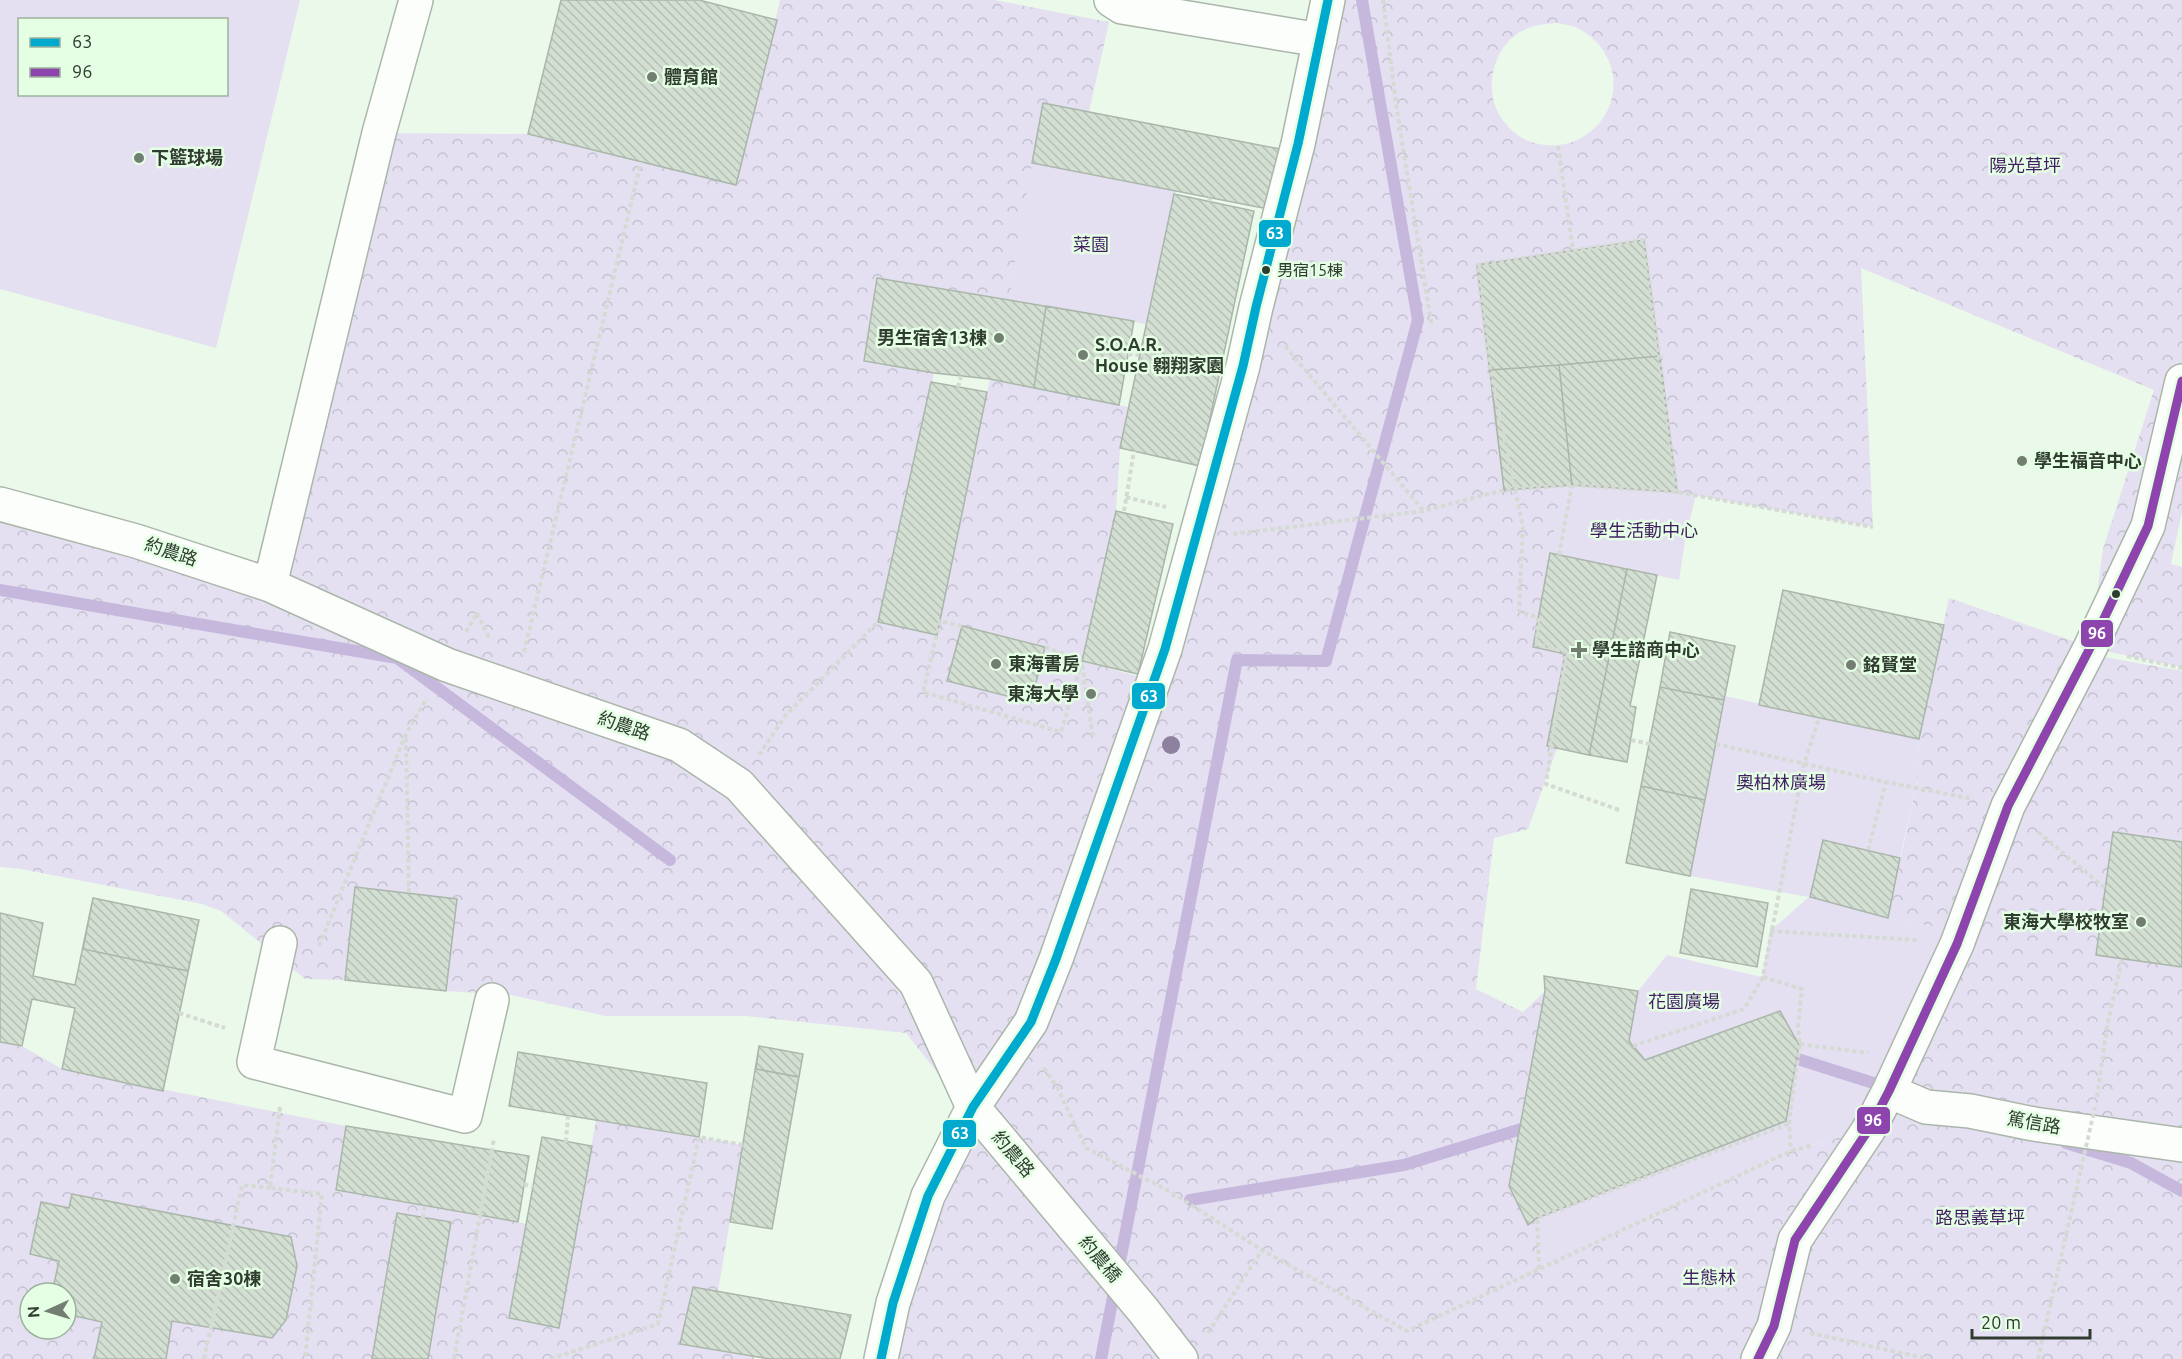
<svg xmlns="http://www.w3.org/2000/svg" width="2182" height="1359" font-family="Ubuntu,'Noto Sans TC',sans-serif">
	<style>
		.forest { fill: url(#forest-crowns); fill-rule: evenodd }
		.garden { fill: #e4e0f2; fill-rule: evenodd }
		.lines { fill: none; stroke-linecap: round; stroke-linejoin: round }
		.stream { stroke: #c6b8dd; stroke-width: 12 }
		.building { fill: url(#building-back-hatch); stroke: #abb6ab; stroke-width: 1.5 }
		.minor-casing { stroke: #abb6aa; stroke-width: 36 }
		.path { stroke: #d6dad5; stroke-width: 4; stroke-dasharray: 4.5 3; stroke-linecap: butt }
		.minor { stroke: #fcfefc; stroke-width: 33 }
		.path-bridge { stroke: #d6dad5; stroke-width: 4; stroke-dasharray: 4.5 3; stroke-linecap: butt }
		.bus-1-casing { stroke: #e4ffe3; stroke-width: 14 }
		.bus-2-casing { stroke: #e4ffe3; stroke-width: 14 }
		.bus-1 { stroke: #00a9ce; stroke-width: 9 }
		.bus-2 { stroke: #8e44ad; stroke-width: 9 }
		.tree { fill: #8e809f }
		.poi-dot { fill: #727e71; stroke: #e4ffe3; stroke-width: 2 }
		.bus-dot { fill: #313c31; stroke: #e4ffe3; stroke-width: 2 }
		.labels { text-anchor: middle; stroke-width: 5; stroke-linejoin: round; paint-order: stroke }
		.bus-label { font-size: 16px; fill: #313c31; stroke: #e4ffe3; text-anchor: start }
		.poi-label { font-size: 18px; font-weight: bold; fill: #313c31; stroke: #e4ffe3; text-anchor: start }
		.park-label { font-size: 18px; fill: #421d63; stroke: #e4ffe3 }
		.street-label { font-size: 18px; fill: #313c31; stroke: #e4ffe3 }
		.line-badge { stroke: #e4ffe3; stroke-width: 2 }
		.badge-label { font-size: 16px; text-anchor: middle; font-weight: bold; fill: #fff }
	</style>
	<defs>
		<pattern id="forest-crowns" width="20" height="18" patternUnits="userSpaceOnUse" patternTransform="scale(1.5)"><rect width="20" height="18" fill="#e4e0f2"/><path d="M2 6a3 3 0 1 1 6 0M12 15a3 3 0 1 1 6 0" fill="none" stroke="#c4c1d0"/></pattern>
		<pattern id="building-back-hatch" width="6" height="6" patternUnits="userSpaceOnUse" patternTransform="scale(1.5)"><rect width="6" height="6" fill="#d3dfd2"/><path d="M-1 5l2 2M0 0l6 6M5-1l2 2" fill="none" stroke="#b6c0b5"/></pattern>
	</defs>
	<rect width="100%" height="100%" fill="#eaf9e9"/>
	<path class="forest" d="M780 0H994L1109 22 1089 112 1043 103 1009 300 877 278 864 361 934 373 879 621 937 635 990 379 1128 407 1120 448 1116 511 1082 661 1155 681 1331 0H2182V512L2171 564 2182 567V667L2090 648 2087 654 2182 671V1359H872L970 1114 906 1033 746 1016H605L511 995 446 991 345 980 305 979 221 911 202 904 21 869 0 867V505L270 585 379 133 528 134 736 185ZM1557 23C1563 24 1569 25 1575 27 1585 31 1593 38 1600 46 1640 98 1585 165 1526 140 1511 133 1499 118 1494 103 1487 77 1497 44 1522 31 1533 25 1544 24 1557 23ZM1644 240 1677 492 1873 527 1861 268 2154 390 2103 549 2090 647 1949 598 1919 739 1916 787 1888 918 1961 932 1869 1129 1791 1151 1539 1269 1537 1218 1528 1225 1509 1186 1545 991 1523 1012 1476 989 1494 838 1528 829 1557 748 1547 746 1565 654 1533 647 1563 486 1504 489 1477 265ZM1044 647 1030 702 948 681Z
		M0 1042 22 1046 62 1069 346 1126 336 1190 526 1224 509 1318 559 1328 596 1120 743 1145 718 1291 693 1287 680 1344 754 1356V1359H166L172 1321 272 1337 286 1320 297 1266 291 1237 73 1194 69 1208 41 1203 30 1254 59 1261 52 1293H30V1329H66V1314L102 1322 94 1359H0Z"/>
	<path class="garden" d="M0 0H300L216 348 0 289ZM20 20H226V94H20Z
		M1032 163 1176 191 1146 324 1009 300Z
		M1572 485 1677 492 1696 495 1686 535 1679 580 1550 553 1563 486Z
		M1725 696 1919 739 1916 787 1900 858 1823 840 1810 896 1888 918 1962 932 1869 1129 1791 1151 1539 1269 1537 1218 1786 1121 1799 1045 1780 1011 1645 1060 1629 1041 1638 991 1667 955 1762 977 1770 931 1809 897 1690 876Z"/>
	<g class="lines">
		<path class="stream" d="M0 590 397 658 670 860
			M1782 1054 1889 1088
			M2066 1143 2131 1163 2182 1191
			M1190 1200 1404 1165 1534 1125
			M1101 1359 1237 660 1326 661 1418 320 1362 0"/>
	</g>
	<path class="building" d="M561 0H699L777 20 736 185 528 134Z
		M1043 103 1285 150 1273 210 1032 163Z
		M1174 194 1254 211 1200 466 1120 448Z
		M1644 240 1677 492 1572 485 1504 490 1477 265Z
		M877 278 1134 321 1119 405 990 379 934 373 864 361Z
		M1046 306 1134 321 1119 405 1034 388Z
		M1660 356 1677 492 1572 485 1559 365Z
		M1559 365 1572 485 1504 490 1490 370Z
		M931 382 987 392 937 635 878 622Z
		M1116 511 1173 524 1138 674 1082 661Z
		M1550 553 1627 569 1589 755 1547 746 1565 654 1533 647Z
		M1627 569 1657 575 1630 706 1636 707 1627 762 1589 755Z
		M1783 590 1944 625 1919 739 1759 705Z
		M962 626 1045 647 1031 702 947 681Z
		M1670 632 1735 646 1724 700 1660 687Z
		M1660 687 1724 700 1705 800 1641 786Z
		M1641 786 1705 800 1690 876 1626 863Z
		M2113 832 2182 842V967L2096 955Z
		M1823 840 1900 858 1888 918 1810 897Z
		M355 887 457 899 446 991 345 980Z
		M1691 889 1768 903 1757 967 1680 953Z
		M93 898 199 920 163 1091 62 1069 75 1008 32 999 22 1046 0 1042V913L43 923 33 976 75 985Z
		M93 898 199 920 188 971 83 949Z
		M1544 976 1638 991 1629 1041 1645 1060 1780 1011 1799 1045 1786 1121 1537 1218 1528 1225 1509 1186 1545 991Z
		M759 1046 803 1054 772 1229 730 1222Z
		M759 1046 803 1054 799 1077 756 1069Z
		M518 1052 707 1083 699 1137 509 1106Z
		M346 1126 529 1156 518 1222 336 1190Z
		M542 1137 592 1146 559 1328 509 1318Z
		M72 1194 291 1237 297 1266 286 1320 272 1338 172 1321 166 1359H94L102 1322 66 1314V1293H52L59 1261 30 1254 41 1202 69 1208Z
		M397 1213 451 1222 428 1359H372Z
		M693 1287 851 1315 840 1359H770L680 1344Z"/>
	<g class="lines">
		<g class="minor-casing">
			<path id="minor" d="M1111 0 1122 7 1320 40
				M0 504 136 541 270 585 447 665 679 745 739 785 916 983 973 1107 1143 1310 1181 1359
				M270 585 379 133 416 0
				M280 943 254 1062 465 1116 492 1000
				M1889 1091 1926 1107 1970 1111 2034 1124 2182 1145
				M881 1359 893 1303 928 1196 973 1107 1031 1022 1056 959 1165 649 1243 366 1256 307 1298 144 1328 0
				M1758 1359 1774 1326 1795 1240 1869 1129 1889 1091 1957 944 2008 806 2090 648 2148 526 2182 381"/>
		</g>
		<path class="path" d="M1383 0 1397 111 1432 327
			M1558 146 1573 250
			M1209 201 1210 198
			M1285 346 1423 510
			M1128 354 1139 355
			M958 387 961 376
			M1126 497 1166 507
			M1124 511 1134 451
			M1233 534 1423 511 1504 490 1572 485 1677 492 1873 527
			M1559 555 1572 485
			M477 613 490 640
			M962 626 940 621 923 692 1061 732 1082 661
			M466 632 477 613
			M1045 647 1082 661
			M524 652 641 162
			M2127 656 2182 668
			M1082 665 1093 737
			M406 738 409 894
			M1631 740 1650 744
			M1716 744 1886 782 1973 799
			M759 755 785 716 878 622
			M1619 810 1546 784 1566 652 1537 644 1538 618 1519 611 1523 527 1490 370 1477 265 1644 240 1677 492
			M2038 832 2105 888
			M1868 850 1886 782
			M1770 931 1918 940
			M319 946 406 734 427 698
			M1763 977 1802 989 1798 1026 1800 1044 1789 1122 1791 1151
			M179 1013 225 1028
			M1800 1044 1868 1053
			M1633 1046 1744 1009 1763 977 1804 764 1819 718
			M1044 1068 1058 1089 1086 1148 1169 1191 1262 1250 1407 1331 1791 1151 1813 1145
			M2097 1097 2107 1027 2122 959
			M280 1107 270 1188 322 1194 305 1359
			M566 1142 568 1116
			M524 1184 533 1187
			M423 1218 425 1204
			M1539 1269 1537 1218 1789 1124
			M1208 1333 1262 1250
			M1810 1333 1929 1359
			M204 1359 242 1185 270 1188
			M454 1359 494 1138
			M550 1359 658 1324 699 1137 743 1145
			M2038 1359 2081 1169"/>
		<use href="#minor" class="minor"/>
		<path class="path-bridge" d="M2081 1169 2095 1107"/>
		<g class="bus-1-casing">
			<path id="bus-1" d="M881 1359 893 1303 928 1196 973 1107 1031 1022 1056 959 1165 649 1243 366 1256 307 1298 144 1328 0"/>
		</g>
		<g class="bus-2-casing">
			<path id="bus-2" d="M1758 1359 1774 1326 1795 1240 1869 1129 1889 1091 1957 944 2008 806 2090 648 2148 526 2182 381"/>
		</g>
		<use href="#bus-1" class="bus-1"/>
		<use href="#bus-2" class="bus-2"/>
	</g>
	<circle class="tree" cx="1171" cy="745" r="9"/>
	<g class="poi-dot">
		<circle cx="652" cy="77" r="6"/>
		<circle cx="139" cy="158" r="6"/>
		<circle cx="999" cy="338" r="6"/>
		<circle cx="1083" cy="355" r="6"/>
		<circle cx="2022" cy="461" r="6"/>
		<path d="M1576 641h6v6h6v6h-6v6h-6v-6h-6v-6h6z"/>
		<circle cx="996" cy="664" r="6"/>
		<circle cx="1851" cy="665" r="6"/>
		<circle cx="1091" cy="694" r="6"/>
		<circle cx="2141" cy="922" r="6"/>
		<circle cx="175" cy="1279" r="6"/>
	</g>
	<g class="bus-dot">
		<circle cx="1266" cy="270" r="5"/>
		<circle cx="2116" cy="594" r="5"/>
	</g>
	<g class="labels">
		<g class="bus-label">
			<text x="1277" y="276">男宿15棟</text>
		</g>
		<g class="poi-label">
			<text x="664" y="83">體育館</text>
			<text x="151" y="164">下籃球場</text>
			<text x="987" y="344" text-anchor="end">男生宿舍13棟</text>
			<text x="1095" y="351">S.O.A.R.<tspan x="1095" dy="21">House 翱翔家園</tspan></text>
			<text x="2034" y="467">學生福音中心</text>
			<text x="1592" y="656">學生諮商中心</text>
			<text x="1008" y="670">東海書房</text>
			<text x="1863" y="671">銘賢堂</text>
			<text x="1079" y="700" text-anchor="end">東海大學</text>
			<text x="2129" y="928" text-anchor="end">東海大學校牧室</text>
			<text x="187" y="1285">宿舍30棟</text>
		</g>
		<g class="park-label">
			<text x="2025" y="172">陽光草坪</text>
			<text x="1091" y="251">菜園</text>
			<text x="1644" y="537">學生活動中心</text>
			<text x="1781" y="789">奧柏林廣場</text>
			<text x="1684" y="1008">花園廣場</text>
			<text x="1980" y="1224">路思義草坪</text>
			<text x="1709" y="1284">生態林</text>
		</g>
		<g class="street-label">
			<text transform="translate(171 552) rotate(18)" y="6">約農路</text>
			<text transform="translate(624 726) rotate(19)" y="6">約農路</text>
			<text transform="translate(2034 1123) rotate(10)" y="6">篤信路</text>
			<text transform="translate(1013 1154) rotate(50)" y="6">約農路</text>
			<text transform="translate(1100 1259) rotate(50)" y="6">約農橋</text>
		</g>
	</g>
	<g class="line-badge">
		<rect x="1258" y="219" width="34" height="29" rx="6" fill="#00a9ce"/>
		<rect x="2080" y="619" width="34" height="29" rx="6" fill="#8e44ad"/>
		<rect x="1131" y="682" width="35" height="28" rx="6" fill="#00a9ce"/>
		<rect x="1856" y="1106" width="35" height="29" rx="6" fill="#8e44ad"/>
		<rect x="942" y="1119" width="35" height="29" rx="6" fill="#00a9ce"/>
	</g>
	<g class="badge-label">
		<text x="1275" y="239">63</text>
		<text x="2097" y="639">96</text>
		<text x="1149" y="702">63</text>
		<text x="1873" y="1126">96</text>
		<text x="960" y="1139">63</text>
	</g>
	<rect x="18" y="18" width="210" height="78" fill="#e4ffe3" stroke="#9cb19c" stroke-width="1.5"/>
	<rect x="30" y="38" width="30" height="9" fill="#00a9ce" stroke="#9cb19c" stroke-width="1.5"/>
	<text x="72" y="48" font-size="18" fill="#313c31">63</text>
	<rect x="30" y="68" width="30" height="9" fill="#8e44ad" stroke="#9cb19c" stroke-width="1.5"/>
	<text x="72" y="78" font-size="18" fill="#313c31">96</text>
	<g transform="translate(48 1311) rotate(266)"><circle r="28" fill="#e4ffe3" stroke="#9cb19c" stroke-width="1.5"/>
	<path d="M0-4.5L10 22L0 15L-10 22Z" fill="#727e71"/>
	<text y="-9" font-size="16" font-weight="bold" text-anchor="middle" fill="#313c31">N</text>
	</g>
	<path d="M1972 1329v9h118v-9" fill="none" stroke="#313c31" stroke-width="3"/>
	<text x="1981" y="1329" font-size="18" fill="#313c31" stroke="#e4ffe3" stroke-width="4.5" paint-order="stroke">20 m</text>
</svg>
